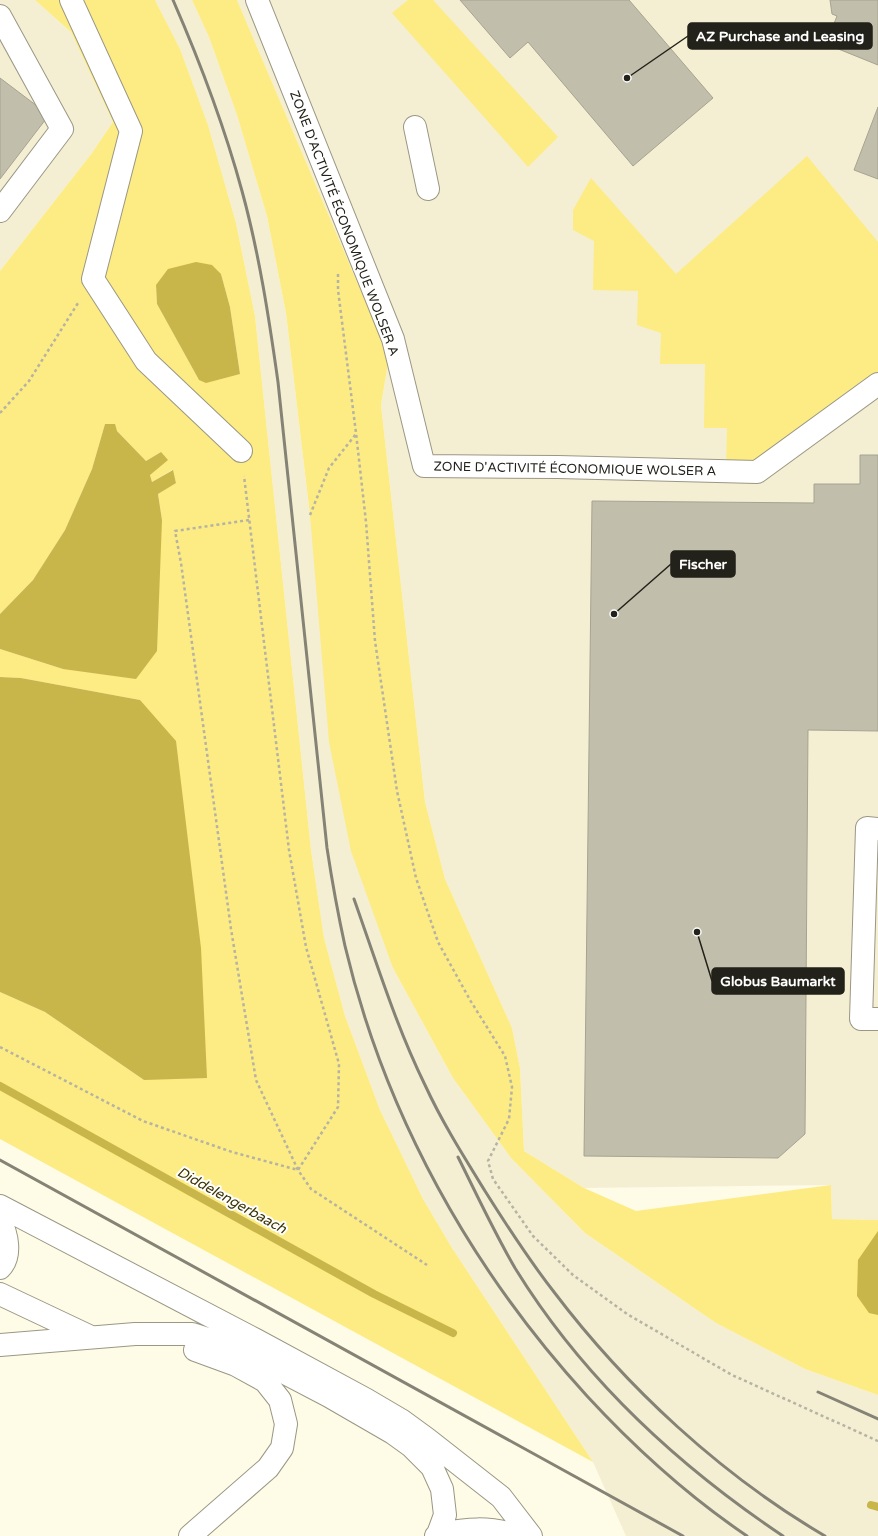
<svg xmlns="http://www.w3.org/2000/svg" width="878" height="1536" font-family="'Varela Round',sans-serif">
	<style>
		.built { fill: #f4efd3 }
		.green { fill: #fdeb83; fill-rule: evenodd }
		.water { fill: #c8b64a }
		.lines { fill: none; stroke-linecap: round; stroke-linejoin: round }
		.stream { stroke: #c8b64a; stroke-width: 8 }
		.building { fill: #c1beab; stroke: #a6a390 }
		.minor-casing { stroke: #9a9784; stroke-width: 24 }
		.path { stroke: #b5b3a3; stroke-width: 2.5; stroke-dasharray: 3 3; stroke-linecap: butt }
		.minor { stroke: #fff; stroke-width: 22 }
		.rail { stroke: #858376; stroke-width: 3 }
		.labels { text-anchor: middle; stroke-width: 4; stroke-linejoin: round; paint-order: stroke }
		.street-label { font-size: 13px; fill: #22211a; stroke: #fff }
		.water-label { font-size: 14px; font-style: italic; fill: #3c3405; stroke: #fff }
		.leader { fill: none; stroke: #22211a; stroke-width: 1.5 }
		.callout-dot { fill: #22211a; stroke: #fff; stroke-width: 1.5 }
		.callout { fill: #22211a; stroke: #22211a; stroke-width: 1.5 }
		.callout-label { font-size: 14px; text-anchor: middle; font-weight: bold; fill: #fff }
	</style>
	<rect width="100%" height="100%" fill="#fefbe6"/>
	<path class="built" d="M0 0H35L71 32 113 122 92 153 0 271Z
		M155 0H192L209 37 237 115 267 216 286 313 310 515 393 968 453 1078 511 1158 585 1233 716 1323 805 1369 878 1395V1536H626L593 1462 452 1248 423 1199 380 1110 345 1016 324 938 311 850 255 316 236 223 208 125 180 49Z
		M237 0H878V1220L832 1219 831 1185 584 1188 524 1151 520 1068 512 1028 445 879 425 802 381 405 389 357Z"/>
	<path class="green" d="M35 0H155L180 49 208 125 236 223 255 316 311 850 324 938 345 1016 380 1110 423 1199 452 1248 593 1462 0 1139V992L45 1012 144 1080 140 700 21 678 0 677V649L63 669 162 520 158 494 176 482 172 470 152 482 150 475 161 452 146 461 117 431 105 424 92 469 65 530 33 580 0 614V271L92 153 113 122 71 32ZM221 274 230 307 240 374 199 380 157 304 156 285Z
		M192 0H237L389 357 381 405 425 802 445 879 512 1028 520 1068 524 1151 584 1188 636 1211 831 1185 832 1219 878 1220V1395L805 1369 716 1323 585 1233 511 1158 453 1078 393 968 351 851 329 742 310 515 286 313 267 216 237 115 209 37Z
		M408 0H433L558 137 528 167 392 13Z
		M807 156 878 242V372L863 380 756 459 726 471 727 428H704L705 364H660L661 333 637 325 638 291 593 290 594 241 573 230V210L591 178 676 274Z"/>
	<path class="water" d="M196 262 212 265 221 274 230 307 240 374 206 383 199 380 157 304 156 285 168 269Z
		M105 424H115L117 431 146 461 161 452 168 460 150 475 152 482 173 470 176 483 158 494 162 520 157 651 136 679 63 669 0 649V614L33 580 65 530 92 469Z
		M0 677 21 678 140 700 176 741 201 948 207 1078 144 1080 45 1012 0 992Z
		M878 1231V1315L869 1313 857 1296 858 1260Z"/>
	<g class="lines">
		<path class="stream" d="M0 1086 374 1294 453 1333
			M871 1505 878 1507"/>
	</g>
	<path class="building" d="M460 0H629L713 98 633 166 528 42 510 58Z
		M830 0H878V65L826 44 837 16 832 14Z
		M0 78 49 115 0 179Z
		M878 107V179L854 170Z
		M860 455H878V731L808 730 805 1134 778 1158 584 1156 592 501 814 503V484H860Z"/>
	<g class="lines">
		<g class="minor-casing">
			<path id="minor" d="M71 0 131 131 93 279 146 361 241 451
				M257 0 393 339 424 466 558 467 757 472 878 384
				M0 16 62 129 0 211
				M415 127 428 189
				M878 829 867 828 861 1019H878
				M0 1206 256 1340 367 1400 401 1420 427 1439 501 1497 531 1536
				M0 1220C7 1234 12 1256 0 1268
				M0 1294 91 1337
				M0 1345 135 1334H192L241 1350 329 1396 393 1433 411 1446 432 1467 442 1489 445 1515 438 1534 436 1536
				M438 1534C466 1529 489 1526 517 1536
				M190 1536 268 1468 282 1448 286 1424 280 1400 265 1381 236 1365 195 1350"/>
		</g>
		<path class="path" d="M338 274V290L356 433 366 522 375 641 397 791 416 878 438 942 470 1000 505 1056 512 1087 509 1119 488 1161 493 1179 533 1236 573 1275 627 1314 732 1375 878 1441
			M0 413 29 381 78 303
			M310 515 329 468 356 434
			M249 520 175 531 181 563 231 929 256 1080 298 1170 311 1189 427 1265
			M0 1047 143 1121 232 1152 298 1170 338 1107 339 1064 306 947 289 850 244 476"/>
		<use href="#minor" class="minor"/>
		<path class="rail" d="M173 0C200 62 224 125 242 191 259 253 269 318 278 382L327 848C332 881 338 914 345 946 385 1115 471 1269 587 1396 635 1448 688 1496 747 1536
			M354 899C376 961 396 1026 425 1085 442 1122 464 1157 485 1191 507 1226 529 1260 554 1292 626 1387 721 1475 825 1536
			M458 1157C477 1195 494 1232 515 1268 582 1377 677 1465 783 1536
			M0 1160 683 1536
			M818 1392 878 1419"/>
	</g>
	<g class="labels">
		<g class="street-label">
			<text transform="translate(345 223) rotate(69)" y="5">ZONE D'ACTIVITÉ ÉCONOMIQUE WOLSER A</text>
			<text transform="translate(575 468) rotate(1)" y="5">ZONE D'ACTIVITÉ ÉCONOMIQUE WOLSER A</text>
		</g>
		<g class="water-label">
			<text transform="translate(232 1200) rotate(29)" y="5">Diddelengerbaach</text>
		</g>
	</g>
	<path class="leader" d="M627 78L688 36M614 614L671 564M697 932L712 981"/>
	<g class="callout-dot">
		<circle cx="627" cy="78" r="4"/>
		<circle cx="614" cy="614" r="4"/>
		<circle cx="697" cy="932" r="4"/>
	</g>
	<g class="callout">
		<rect x="688" y="23" width="184" height="26" rx="4"/>
		<rect x="671" y="551" width="64" height="26" rx="4"/>
		<rect x="712" y="968" width="132" height="26" rx="4"/>
	</g>
	<g class="callout-label">
		<text x="780" y="41">AZ Purchase and Leasing</text>
		<text x="703" y="569">Fischer</text>
		<text x="778" y="986">Globus Baumarkt</text>
	</g>
</svg>
